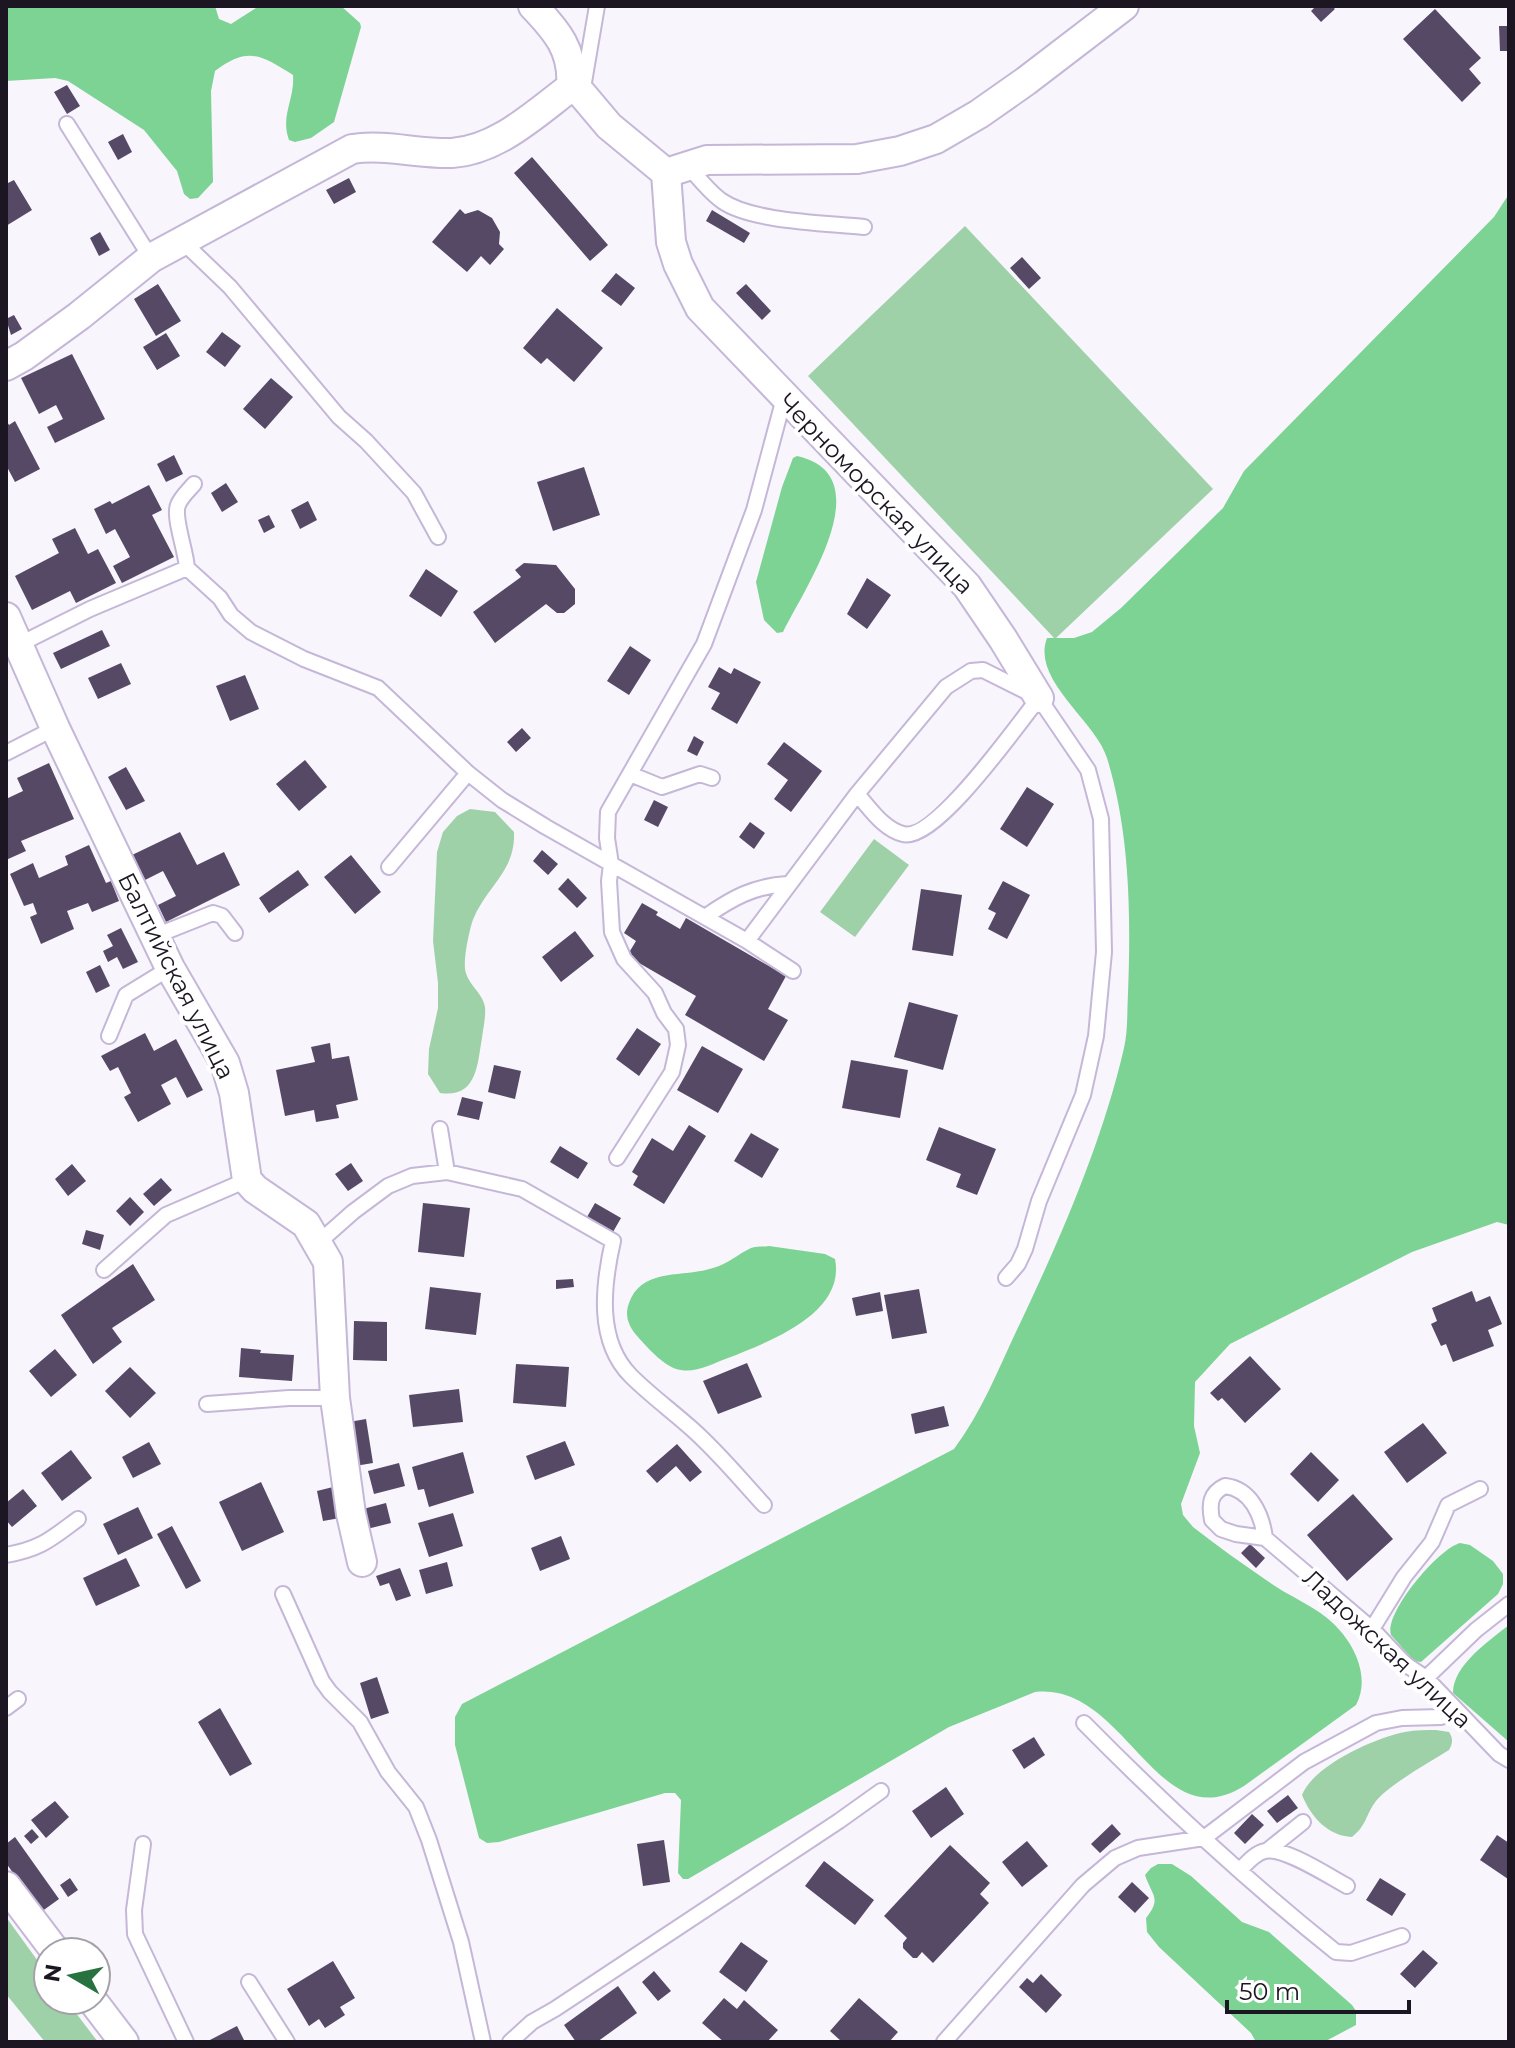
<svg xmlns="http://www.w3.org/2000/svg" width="1515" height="2048" font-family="Montserrat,sans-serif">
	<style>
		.green { fill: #9fd1a9 }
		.forest { fill: #7dd393 }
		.building { fill: #554966 }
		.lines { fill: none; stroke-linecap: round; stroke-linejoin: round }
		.service-casing { stroke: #c5b7d8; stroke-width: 18 }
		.minor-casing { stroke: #c5b7d8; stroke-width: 32 }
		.service { stroke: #fff; stroke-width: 14 }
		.minor { stroke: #fff; stroke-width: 28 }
		.labels { text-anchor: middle; stroke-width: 8; stroke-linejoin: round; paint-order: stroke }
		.street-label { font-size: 24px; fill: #1b1622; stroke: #fff }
	</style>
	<rect width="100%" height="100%" fill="#f8f5fc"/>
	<path class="green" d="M965 226 1213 489 1055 639 808 376Z
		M470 809 495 812 514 832C516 874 482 889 471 926 468 938 464 956 465 969 467 984 483 993 485 1007 486 1017 483 1029 482 1038 477 1066 477 1098 440 1093L428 1074 429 1049 438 1008V983L433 941 437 852 443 832 457 816Z
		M874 839 909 865 855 937 820 912Z
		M1436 1730 1449 1732C1453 1738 1453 1743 1449 1750 1431 1761 1389 1785 1376 1801 1365 1816 1367 1825 1352 1837 1328 1836 1311 1817 1302 1795 1313 1766 1374 1738 1405 1732 1415 1730 1426 1730 1436 1730Z
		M6 1917 48 1975V2000H66L98 2042H45L6 1994Z"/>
	<path class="forest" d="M6 6H215L219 19 231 24 259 6H341L360 23 361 27 334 122 311 138 295 142 289 140C280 116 295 99 293 75 261 55 248 46 215 71L211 91 213 182 198 198 190 199 184 194 177 171 144 130 68 81 55 78 6 81Z
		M1509 194V1225L1497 1222 1412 1252 1230 1344 1195 1382 1194 1426 1200 1453 1181 1504 1183 1515 1193 1527C1217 1546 1243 1564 1269 1582 1287 1595 1310 1604 1327 1618 1352 1638 1372 1675 1356 1705L1244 1786C1157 1841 1126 1682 1035 1692L949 1727 688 1879H683L678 1873 681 1800 675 1793H665L499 1842 487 1843 479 1838 455 1745V1717L462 1704 954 1449C984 1409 1002 1360 1024 1315 1064 1230 1103 1139 1124 1048 1128 1031 1127 1011 1128 993 1131 915 1130 833 1107 758 1096 721 1031 680 1047 638H1074L1092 632 1121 608 1223 508 1244 471 1494 217Z
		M797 456C883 475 804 589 783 632L777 633 764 620 756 582 782 487 793 458Z
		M769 1246 825 1254 835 1259C846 1314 768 1342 728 1358 714 1363 696 1373 681 1370 665 1368 648 1348 638 1337 629 1327 624 1316 629 1303 642 1267 683 1278 713 1268 728 1264 738 1254 751 1248 756 1246 764 1247 769 1246Z
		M1460 1543 1470 1545 1493 1561 1503 1574V1584L1498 1594 1421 1662 1414 1661 1391 1635C1384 1613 1438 1549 1460 1543Z
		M1509 1625V1742L1453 1693C1453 1665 1489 1641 1509 1625Z
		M1158 1864H1172L1191 1876 1242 1922 1269 1932 1352 2005 1356 2011V2025L1324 2042H1256L1251 2033 1159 1947 1147 1932 1146 1918C1162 1898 1152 1896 1145 1875L1151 1868Z"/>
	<path class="building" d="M1316 6H1332L1335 9 1321 22 1311 11Z
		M1435 9 1481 58 1469 69 1481 83 1462 102 1403 39Z
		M1499 26H1509V51H1500Z
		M67 85 80 106 67 114 54 92Z
		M123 134 132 152 118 160 108 142Z
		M532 157 608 245 590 261 514 173Z
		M349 178 356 192 334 204 326 190Z
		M14 180 32 210 6 226V184Z
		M460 209 465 214 478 210 492 218 500 232 499 244 504 249 490 265 481 256 467 272 432 242Z
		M712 210 750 233 744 243 706 221Z
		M100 232 110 250 99 256 90 238Z
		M1022 257 1041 278 1029 289 1010 268Z
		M616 273 635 288 621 306 601 291Z
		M158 284 181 321 156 336 134 299Z
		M746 284 771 311 762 320 736 293Z
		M557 308 603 348 574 382 547 358 541 364 523 348Z
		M14 315 22 329 11 335 6 319Z
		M222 332 241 346 225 367 206 352Z
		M166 333 180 356 157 370 143 347Z
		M72 354 105 419 55 443 47 427 63 419 56 405 39 414 21 378Z
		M271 378 293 397 265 429 243 409Z
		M6 420 9 425 15 421 40 469 15 482 6 465Z
		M174 455 183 474 166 482 157 464Z
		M584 467 600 515 553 531 537 482Z
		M226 483 238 502 222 512 211 493Z
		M149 485 162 510 152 515 174 557 122 583 113 566 130 557 115 529 106 534 94 509 110 501 112 504Z
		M308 501 317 520 300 529 291 510Z
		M269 515 275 527 264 533 258 520Z
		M75 528 88 554 98 549 116 583 76 603 70 591 32 610 15 576 59 553 52 539Z
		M524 563 556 565 575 589V604L564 613H557L546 604 495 643 473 612 521 577 515 570Z
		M426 569 458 591 441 617 409 596Z
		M867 578 891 595 867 629 847 614Z
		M102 630 110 646 61 669 53 653Z
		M630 646 651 660 629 695 607 681Z
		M121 663 131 684 98 699 88 678Z
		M719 667 731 674 734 668 761 682 737 724 711 709 720 693 708 687Z
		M245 675 259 709 230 721 216 686Z
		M522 728 531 738 516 752 507 742Z
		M694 736 704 742 697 756 687 751Z
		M784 742 822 771 791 812 774 799 788 780 767 764Z
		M305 760 327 787 299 811 276 784Z
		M49 763 74 819 21 841 26 851 6 860V799L23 791 17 778Z
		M126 767 145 801 126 810 108 777Z
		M1027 787 1054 804 1027 847 1000 829Z
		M654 800 668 807 658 827 644 820Z
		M750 822 765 833 754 849 739 837Z
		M180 832 197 865 224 852 240 885 166 922 158 905 176 896 163 871 145 880 132 855Z
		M89 845 106 883 111 881 119 901 92 912 88 903 67 911 74 929 41 944 30 917 37 914 33 903 24 906 10 874 33 863 39 878 68 865 65 856Z
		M542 850 558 864 548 875 533 861Z
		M351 855 381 892 355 914 324 877Z
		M298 870 309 885 269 913 259 898Z
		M568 878 587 898 577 908 558 889Z
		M1003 881 1030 895 1007 939 988 929 996 913 988 909Z
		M921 889 962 895 953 956 912 950Z
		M642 903 658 912 656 915 680 929 686 918 786 976 768 1009 788 1020 764 1061 685 1015 696 996 627 956 636 941 624 933Z
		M121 928 138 962 123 969 117 957 108 962 103 951 113 946 107 935Z
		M575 931 594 956 561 982 542 957Z
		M100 965 110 986 96 993 86 972Z
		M909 1002 958 1015 943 1070 894 1057Z
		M637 1028 661 1044 639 1076 616 1059Z
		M145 1033 154 1051 176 1039 203 1090 187 1098 176 1077 161 1085 171 1104 138 1122 124 1097 131 1093 118 1067 110 1071 101 1056Z
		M330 1043 332 1059 349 1056 358 1100 336 1105 339 1118 316 1122 314 1110 285 1116 276 1070 315 1062 311 1047Z
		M702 1046 743 1069 718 1113 677 1090Z
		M851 1060 908 1070 900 1118 842 1108Z
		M494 1065 521 1071 515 1099 488 1092Z
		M462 1097 483 1102 479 1120 457 1115Z
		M689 1125 706 1136 664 1204 633 1185 638 1176 632 1172 652 1138 673 1151Z
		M939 1127 996 1149 977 1195 956 1187 961 1174 926 1160Z
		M751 1133 779 1149 762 1178 734 1161Z
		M560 1146 588 1163 578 1179 550 1162Z
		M351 1163 363 1181 348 1191 335 1174Z
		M72 1164 86 1181 68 1196 55 1179Z
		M161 1178 172 1190 154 1206 143 1194Z
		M130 1197 144 1212 130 1226 116 1211Z
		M423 1203 470 1208 464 1257 418 1252Z
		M595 1203 621 1218 613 1232 587 1217Z
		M86 1230 104 1235 100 1250 82 1244Z
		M133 1264 155 1300 112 1328 122 1342 93 1364 61 1315Z
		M573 1279 574 1287 556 1289V1280Z
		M430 1287 481 1293 476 1335 425 1329Z
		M919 1289 927 1333 892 1339 884 1295Z
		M1472 1291 1476 1302 1490 1296 1502 1324 1488 1330 1494 1346 1453 1362 1446 1344 1441 1346 1431 1324 1437 1321 1432 1308Z
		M880 1292 883 1311 856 1316 852 1298Z
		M354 1321 387 1322V1361L353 1360Z
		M241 1348 261 1350 260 1353 294 1355 292 1381 239 1377Z
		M55 1349 77 1375 51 1397 29 1371Z
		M1250 1356 1281 1389 1245 1423 1222 1398 1218 1401 1210 1393Z
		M747 1363 762 1397 718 1414 703 1381Z
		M516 1364 569 1367 566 1407 513 1403Z
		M130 1367 156 1393 130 1418 105 1391Z
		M459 1389 463 1422 413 1427 409 1395Z
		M944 1406 949 1426 915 1434 911 1414Z
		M366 1419 373 1463 355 1466 349 1422Z
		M1423 1423 1447 1453 1407 1483 1384 1452Z
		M565 1441 575 1465 535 1480 526 1456Z
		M149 1442 161 1464 133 1478 122 1457Z
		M677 1444 702 1472 690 1482 676 1466 657 1483 646 1471Z
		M71 1450 92 1478 62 1501 41 1473Z
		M463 1452 474 1493 429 1507 424 1489 418 1490 412 1467Z
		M1311 1452 1339 1480 1318 1502 1290 1474Z
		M399 1463 405 1486 374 1494 368 1471Z
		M261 1482 284 1532 242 1551 219 1502Z
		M333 1487 340 1518 323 1521 317 1491Z
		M23 1489 37 1506 12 1527 6 1520V1503Z
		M1353 1494 1393 1539 1347 1581 1307 1535Z
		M386 1503 391 1523 367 1529 363 1509Z
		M138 1507 153 1538 118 1555 103 1524Z
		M453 1513 463 1546 429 1557 418 1523Z
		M172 1526 201 1581 186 1589 157 1534Z
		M561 1536 570 1559 540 1571 531 1548Z
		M1250 1544 1265 1558 1256 1568 1241 1553Z
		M126 1558 140 1586 96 1606 83 1578Z
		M447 1562 453 1586 426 1594 419 1570Z
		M400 1568 411 1596 396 1601 389 1583 380 1586 376 1576Z
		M377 1677 389 1713 371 1719 360 1683Z
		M220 1708 252 1764 230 1776 198 1722Z
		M1034 1737 1045 1755 1024 1769 1012 1750Z
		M946 1787 964 1814 931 1838 912 1811Z
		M1288 1795 1298 1808 1277 1823 1267 1811Z
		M55 1801 69 1817 46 1838 31 1820Z
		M1252 1814 1264 1825 1245 1844 1234 1833Z
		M1112 1824 1121 1834 1100 1853 1091 1844Z
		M32 1829 39 1837 31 1844 24 1836Z
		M1497 1835 1509 1843 1508 1879 1480 1860Z
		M15 1837 59 1899 41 1912 6 1863V1844Z
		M664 1840 670 1882 643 1886 637 1844Z
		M1027 1841 1048 1866 1022 1887 1002 1862Z
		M950 1845 990 1883 980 1894 989 1903 933 1963 922 1952 917 1958H913L903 1948V1943L907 1938 884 1916Z
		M824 1861 874 1900 855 1925 805 1886Z
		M70 1878 78 1890 68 1897 60 1885Z
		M1380 1878 1406 1894 1392 1916 1366 1900Z
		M1132 1882 1149 1898 1135 1913 1118 1897Z
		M741 1942 768 1961 746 1992 719 1972Z
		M1423 1950 1438 1963 1415 1988 1400 1974Z
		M333 1961 355 1998 340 2007 345 2015 325 2028 319 2019 309 2026 287 1989Z
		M654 1971 671 1991 658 2001 642 1982Z
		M1041 1974 1062 1995 1046 2013 1019 1987 1027 1978 1033 1983Z
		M618 1986 637 2013 597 2042H576L564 2025Z
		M724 1998 737 2009 744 2000 778 2030 767 2042H724L702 2023Z
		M859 1998 898 2032 889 2042H842L830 2031Z
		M237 2026 245 2042H206Z"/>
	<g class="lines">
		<g class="service-casing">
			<path id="service" d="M582 94 597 6
				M67 124 151 258
				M687 165C698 177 709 192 722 201 752 222 827 223 864 227
				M182 241 230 287 339 417 366 441 414 493 438 537
				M187 568C186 551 173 517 178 505 181 497 189 490 194 484
				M20 644 90 609 187 568 220 598 231 615 251 632 304 659 378 688 468 773 502 800 546 827 747 941 793 971
				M6 753 55 728
				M630 774 662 787 700 774 712 778
				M857 794C870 808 883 829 903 834 935 843 1018 724 1039 698
				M389 867 468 773
				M705 917C732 898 754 886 787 884
				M155 936 213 913 222 916 235 933
				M747 941 857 794 946 687 971 671 983 670 1039 698 1088 770 1101 819 1104 952 1096 1036 1083 1095 1039 1201 1025 1249 1018 1264 1006 1278
				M109 1036 126 995 170 968
				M440 1129 447 1172
				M617 1158 672 1072 678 1045 676 1029 664 1013 655 993 624 959 612 932 609 881 611 864 607 838 608 812 704 644 754 510 784 398
				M318 1243 353 1212 388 1186 412 1176 447 1172 522 1189 613 1241C603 1285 596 1341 631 1376 650 1395 672 1411 692 1429 718 1452 741 1480 764 1505
				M104 1270 166 1215 247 1180
				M207 1404 289 1398H335
				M1265 1538C1262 1515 1251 1489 1225 1486 1210 1493 1209 1504 1212 1520L1221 1529 1236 1534 1265 1538 1372 1629 1405 1664 1426 1678 1499 1754 1509 1760
				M6 1555C41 1549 51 1539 78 1519
				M283 1594 322 1681 330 1692 360 1722 388 1772 416 1807 429 1840 461 1942 483 2042
				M1372 1629 1404 1577 1432 1542 1448 1505 1480 1489
				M1426 1678 1476 1630 1509 1604
				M6 1708 18 1699
				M1084 1723C1164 1804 1247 1881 1336 1952L1351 1953 1402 1936
				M143 1844 134 1910 135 1934 186 2042
				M1268 1850 1303 1822
				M1240 1870C1247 1863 1255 1853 1265 1851 1283 1846 1330 1877 1347 1886
				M249 1982 287 2042
				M510 2042 532 2022 555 2009 839 1821 881 1791
				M944 2042 1083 1885 1115 1858 1138 1848 1204 1838 1304 1762 1376 1723 1402 1718 1441 1717 1455 1710"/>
		</g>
		<g class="minor-casing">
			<path id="minor" d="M533 6C557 31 574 51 571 87
				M571 87 582 94 609 126 666 173
				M666 173 671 242 678 264 700 308 967 586 1003 639 1039 698
				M666 173 707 160 857 159 900 151 936 139 979 114 1026 81 1124 6
				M6 366 24 356 79 316 151 258 352 149C385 144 418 154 452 153 498 150 536 113 571 87
				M6 617 55 728 170 968 225 1063 234 1093 247 1180 255 1189 306 1224 328 1262 335 1398 351 1514 362 1562
				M6 1886 56 1952
				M92 2000 124 2042"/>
		</g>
		<use href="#service" class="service"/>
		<use href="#minor" class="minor"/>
	</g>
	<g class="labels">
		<g class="street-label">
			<text transform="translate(876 494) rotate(46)" y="8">Черноморская улица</text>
			<text transform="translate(176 976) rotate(63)" y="8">Балтийская улица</text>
			<text transform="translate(1387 1649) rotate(43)" y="8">Ладожская улица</text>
		</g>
	</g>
	<rect width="1515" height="2048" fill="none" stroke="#1b1622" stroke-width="16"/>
	<g transform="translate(72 1976) rotate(279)"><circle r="38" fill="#ffffff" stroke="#a4a2a7" stroke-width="2"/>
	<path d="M0-6L14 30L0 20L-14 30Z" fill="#287240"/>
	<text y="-12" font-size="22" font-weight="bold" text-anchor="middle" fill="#1b1622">N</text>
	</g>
	<path d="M1227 2000v12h182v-12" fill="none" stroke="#1b1622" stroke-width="4"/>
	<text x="1239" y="2000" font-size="24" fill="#1b1622" stroke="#ffffff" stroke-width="6" paint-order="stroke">50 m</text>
</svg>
